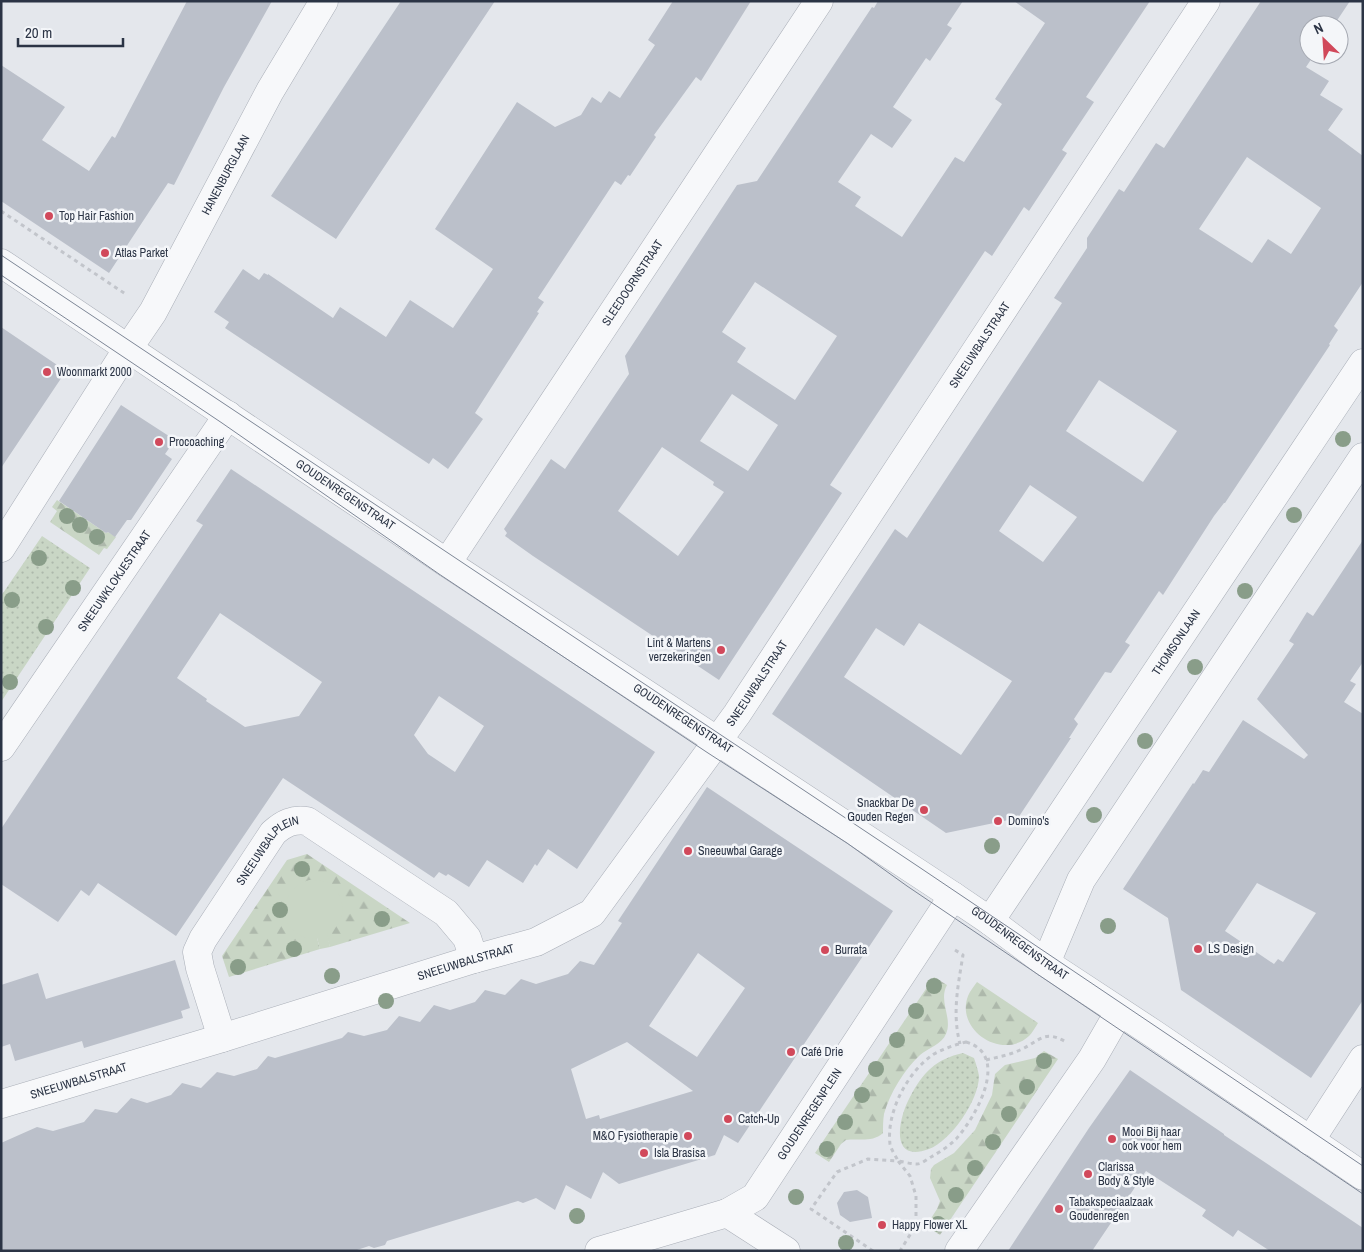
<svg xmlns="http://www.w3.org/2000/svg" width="1364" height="1252" font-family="'Archivo Narrow',sans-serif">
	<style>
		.grass { fill: url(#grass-dots) }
		.forest { fill: url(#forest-firs) }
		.pitch { fill: #c9d6c5 }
		.building { fill: #bbc0ca; fill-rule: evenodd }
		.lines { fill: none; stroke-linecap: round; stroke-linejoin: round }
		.minor-casing { stroke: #a9aeb7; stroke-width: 29 }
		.tertiary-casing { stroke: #a9aeb7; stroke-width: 29 }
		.path { stroke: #c2c5cb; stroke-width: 3; stroke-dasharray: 4 4; stroke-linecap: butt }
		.minor { stroke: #f7f8fa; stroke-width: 28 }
		.tertiary { stroke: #f7f8fa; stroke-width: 28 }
		.tram { stroke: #7d8696; stroke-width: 1 }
		.tree { fill: #899d89 }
		.poi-dot { fill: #d1495b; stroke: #f4f6f9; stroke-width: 2 }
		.labels { text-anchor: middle; stroke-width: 5; stroke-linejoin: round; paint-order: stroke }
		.street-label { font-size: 12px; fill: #2b3445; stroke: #f4f6f9 }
		.poi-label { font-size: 12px; fill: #2b3445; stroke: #f4f6f9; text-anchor: start }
	</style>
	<defs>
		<pattern id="grass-dots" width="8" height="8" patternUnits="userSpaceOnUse" patternTransform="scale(1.25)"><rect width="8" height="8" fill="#c9d6c5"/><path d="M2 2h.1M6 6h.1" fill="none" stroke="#adb8ab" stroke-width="1.8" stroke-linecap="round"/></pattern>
		<pattern id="forest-firs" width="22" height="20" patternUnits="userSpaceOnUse" patternTransform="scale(1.25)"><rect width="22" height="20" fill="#c9d6c5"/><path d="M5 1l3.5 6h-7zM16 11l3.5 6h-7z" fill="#adb8ab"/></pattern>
	</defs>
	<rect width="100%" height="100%" fill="#e4e7ec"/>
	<path class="grass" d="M42 536 90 568 1 702V596Z
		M963 1053 974 1058C976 1064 978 1070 979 1076 979 1100 951 1141 929 1149 888 1164 899 1117 910 1097 923 1072 936 1059 963 1053Z"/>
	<path class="forest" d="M57 500 106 533 108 532 116 537 107 549 104 548 99 555 50 522 57 511 52 507Z
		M307 854 410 923 330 947 326 934 317 938 320 949 229 977 222 956 287 860Z
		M934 977 947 985C938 1001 953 1018 946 1034 942 1044 928 1048 920 1055 904 1070 890 1093 884 1114 883 1120 883 1127 883 1133 872 1143 859 1138 846 1140L841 1144 829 1162 815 1153Z
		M977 982 1038 1023C1035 1028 1032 1033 1029 1036 1002 1061 955 1030 968 996 970 991 974 986 977 982Z
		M1044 1051 1058 1059 940 1235 926 1226 937 1209 940 1201 930 1178 931 1169 934 1165 954 1153 975 1130 992 1095 995 1074 1005 1065 1035 1058Z"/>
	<path class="pitch" d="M309 880C315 880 322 880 328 883 348 895 347 924 327 934L330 947 320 949 317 938C281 942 271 892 309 880Z"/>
	<path class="building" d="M187 1H272L224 87 174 185 168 183 109 273 1 201V65L65 107 42 140 89 171 112 136 115 138Z
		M401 1H495L336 239 271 196Z
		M673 1H751L701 81 696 77 654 135 656 137 630 176 628 175 621 185 615 181 538 298 544 302 537 312 539 313 475 413 483 419 448 469 433 458 429 464 225 328 229 322 214 312 243 269 259 280 264 273 268 275V274L333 318 340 307 386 337 410 300 453 328 493 269 435 229 517 102 555 127 581 115 592 97 601 103 609 91 620 98 655 45 648 40Z
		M878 1H963L947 25 952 28 930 61 926 58 893 107 912 120 892 148 871 134 838 182 861 197 855 206 902 237 955 157 964 162 1002 104 995 99 1045 23 1014 1H1150L1086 97 1094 102 1062 150 1067 153 1029 211 1024 207 992 256 985 251 830 485 842 493 719 680 533 556 505 536 507 533 504 529 551 459 565 469 629 374 625 356 737 185 757 181 872 7 874 8ZM755 282 837 336 795 400 737 362 746 348 722 332ZM732 394 778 425 748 471 700 441ZM662 447 714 482 713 485 724 492 678 556 618 511Z
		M1261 1H1350L1334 25H1309V55H1314L1306 67 1329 81 1320 95 1343 109 1328 130 1363 156V282L1334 326 1338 330 1329 344 1330 345 1225 503H1224L1214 516 1163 595 1159 591 1125 642 1130 645 1111 673 1105 672 1074 719 1078 724 1069 738H1071L1018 818 946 833 772 714 895 529 907 538 1062 303 1054 298 1087 248V238L1119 189 1124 192 1156 143 1164 148ZM1247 157 1321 208 1291 254 1268 239 1252 263 1199 229ZM1099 380 1177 431 1143 482 1066 431ZM1030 485 1077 517 1043 562 999 531ZM919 623 1012 681 961 755 844 677 876 628 904 646Z
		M1 327 66 371 1 468Z
		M121 405 175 440 165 454 172 459 131 520H127L115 537 108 532 106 533 59 501Z
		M231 469 655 752 577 869 548 849 537 866 535 864 523 883 487 860 469 887 448 874 446 876 439 872 434 878 283 778 176 936 98 883 89 896 81 890 58 922 1 884V829L203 525 196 521ZM220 613 322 682 299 716 245 727 206 701 207 699 177 678ZM439 696 484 726 455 772 428 754 414 735Z
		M1363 540V662L1350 681 1356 684 1344 702 1363 714V1000L1311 1078 1181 990 1168 918 1123 889 1193 783 1194 784 1203 770 1209 772 1243 720 1304 759 1308 755 1257 699 1294 644 1289 641 1307 612 1313 616ZM1257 883 1316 913 1283 962 1278 959 1274 964 1225 931Z
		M707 787 893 911 738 1143 724 1135 715 1155 619 1184 603 1172 591 1199 566 1185 555 1210 536 1198 523 1203 518 1201 387 1241 385 1245 374 1248 369 1246 354 1251H1V1143L37 1127 53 1131 84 1122 95 1109 117 1113 131 1098 147 1103 171 1095 182 1083 201 1088 217 1072 234 1076 257 1069 268 1056 275 1058 342 1038 348 1032 364 1036 387 1030 399 1016 420 1022 434 1005 450 1010 475 1002 485 990 505 995 521 979 536 984 568 974 580 961 594 965 622 923 618 921ZM698 953 745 988 697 1057 649 1026ZM627 1042 693 1091 600 1119 599 1115 586 1119 571 1069Z
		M175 960 190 1008 181 1011 183 1018 84 1048 82 1041 15 1061 10 1044 1 1047V985L38 973 46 999Z
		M1130 1070 1224 1134V1135L1363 1228V1251H1270L1238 1230 1233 1237 1202 1216 1206 1210 1146 1171 1092 1251H1008L1089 1128Z
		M857 1190 868 1197 872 1218 850 1222 840 1215 837 1203 844 1192Z"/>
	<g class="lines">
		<g class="minor-casing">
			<g id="minor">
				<path id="s1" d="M1 548 123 356 153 312 270 91 324 1"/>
				<path id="s2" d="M447 563 819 1"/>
				<path id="s3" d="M1 747 228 415"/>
				<path id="s4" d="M990 921 1363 363"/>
				<path d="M1046 963 1081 880 1363 457"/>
				<path id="s5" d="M222 1038 200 968 197 952 203 939 273 833C284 823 293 819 307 821L446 913 467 938 474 959"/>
				<path id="s6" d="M1 1104 222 1038 474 959 536 942 592 913 737 714 1206 1"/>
				<path d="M1310 1141 1363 1059"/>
				<path d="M727 1213 786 1251"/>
				<path id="s7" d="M599 1251 727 1213 755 1197 953 896"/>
				<path d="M959 1251 1092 1059 1119 1012"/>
			</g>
		</g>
		<g class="tertiary-casing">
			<g id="tertiary">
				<path id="s8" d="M1 263 447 563 953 896 990 921 1046 963 1154 1034 1363 1176"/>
			</g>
		</g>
		<path class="path" d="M1 211 127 295
			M955 950 963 955C958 986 952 1013 960 1044
			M966 1042C1011 1055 976 1117 956 1139 949 1146 940 1152 931 1157 927 1159 922 1164 917 1164 911 1164 904 1162 898 1161 896 1156 891 1150 890 1144 886 1112 908 1071 934 1054 945 1048 955 1045 966 1042Z
			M986 1060C998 1057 1010 1055 1020 1050 1040 1041 1044 1029 1066 1042
			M873 1251 811 1209 837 1172 868 1159 898 1161 910 1176 916 1196V1225L900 1251"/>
		<use href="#minor" class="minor"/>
		<use href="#tertiary" class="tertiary"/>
		<path class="tram" d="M1 255 919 867 1363 1166
			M1 275 222 423 439 574 708 753 847 843 907 886 1363 1194"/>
	</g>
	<g class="tree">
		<circle cx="1343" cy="439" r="8"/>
		<circle cx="1294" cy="515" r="8"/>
		<circle cx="67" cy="516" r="8"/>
		<circle cx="80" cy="525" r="8"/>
		<circle cx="97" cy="537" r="8"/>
		<circle cx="39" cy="558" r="8"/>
		<circle cx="73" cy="588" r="8"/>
		<circle cx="1245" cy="591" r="8"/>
		<circle cx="12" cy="600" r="8"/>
		<circle cx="46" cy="627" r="8"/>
		<circle cx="1195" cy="667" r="8"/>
		<circle cx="10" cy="682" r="8"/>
		<circle cx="1145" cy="741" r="8"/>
		<circle cx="1094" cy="815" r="8"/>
		<circle cx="992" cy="846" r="8"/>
		<circle cx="302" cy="869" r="8"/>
		<circle cx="280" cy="910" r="8"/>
		<circle cx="382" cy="919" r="8"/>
		<circle cx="1108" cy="926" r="8"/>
		<circle cx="294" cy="949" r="8"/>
		<circle cx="238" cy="967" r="8"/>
		<circle cx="332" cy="976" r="8"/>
		<circle cx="934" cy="986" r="8"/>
		<circle cx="386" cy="1001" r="8"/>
		<circle cx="916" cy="1011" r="8"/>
		<circle cx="897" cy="1040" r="8"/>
		<circle cx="1044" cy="1061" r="8"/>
		<circle cx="876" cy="1069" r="8"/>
		<circle cx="1027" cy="1087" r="8"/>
		<circle cx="862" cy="1095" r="8"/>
		<circle cx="1009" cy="1114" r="8"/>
		<circle cx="845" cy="1122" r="8"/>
		<circle cx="993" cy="1142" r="8"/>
		<circle cx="827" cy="1149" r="8"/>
		<circle cx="975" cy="1168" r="8"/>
		<circle cx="956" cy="1195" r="8"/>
		<circle cx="796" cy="1197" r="8"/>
		<circle cx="577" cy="1216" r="8"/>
		<circle cx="938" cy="1224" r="8"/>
		<circle cx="846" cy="1243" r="8"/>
	</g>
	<g class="poi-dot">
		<circle cx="49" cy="216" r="5"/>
		<circle cx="105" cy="253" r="5"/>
		<circle cx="47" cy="372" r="5"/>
		<circle cx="159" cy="442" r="5"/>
		<circle cx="721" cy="650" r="5"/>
		<circle cx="924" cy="810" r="5"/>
		<circle cx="998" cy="821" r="5"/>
		<circle cx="688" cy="851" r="5"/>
		<circle cx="1198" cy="949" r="5"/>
		<circle cx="825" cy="950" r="5"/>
		<circle cx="791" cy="1052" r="5"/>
		<circle cx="728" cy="1119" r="5"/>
		<circle cx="688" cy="1136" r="5"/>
		<circle cx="1112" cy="1139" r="5"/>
		<circle cx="644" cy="1153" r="5"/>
		<circle cx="1088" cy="1174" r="5"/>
		<circle cx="1059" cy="1209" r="5"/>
		<circle cx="882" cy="1225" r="5"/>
	</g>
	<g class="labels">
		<g class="street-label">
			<text dy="4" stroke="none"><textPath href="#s1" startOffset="436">HANENBURGLAAN</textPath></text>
			<text dy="4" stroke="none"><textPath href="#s2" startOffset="336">SLEEDOORNSTRAAT</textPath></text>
			<text dy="4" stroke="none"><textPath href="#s6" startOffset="1310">SNEEUWBALSTRAAT</textPath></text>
			<text dy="4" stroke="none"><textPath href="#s8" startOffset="415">GOUDENREGENSTRAAT</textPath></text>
			<text dy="4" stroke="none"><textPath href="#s3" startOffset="201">SNEEUWKLOKJESTRAAT</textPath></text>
			<text dy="4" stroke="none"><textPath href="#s4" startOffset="335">THOMSONLAAN</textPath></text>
			<text dy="4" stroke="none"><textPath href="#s6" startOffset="905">SNEEUWBALSTRAAT</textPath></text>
			<text dy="4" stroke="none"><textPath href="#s8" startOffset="820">GOUDENREGENSTRAAT</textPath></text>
			<text dy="4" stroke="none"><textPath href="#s5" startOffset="215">SNEEUWBALPLEIN</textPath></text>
			<text dy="4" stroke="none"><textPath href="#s8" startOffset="1225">GOUDENREGENSTRAAT</textPath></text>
			<text dy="4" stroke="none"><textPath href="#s6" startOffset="486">SNEEUWBALSTRAAT</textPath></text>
			<text dy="4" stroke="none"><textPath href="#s6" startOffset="81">SNEEUWBALSTRAAT</textPath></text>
			<text dy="4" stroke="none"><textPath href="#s7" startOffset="265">GOUDENREGENPLEIN</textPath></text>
		</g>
		<g class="poi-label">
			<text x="59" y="220">Top Hair Fashion</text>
			<text x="115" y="257">Atlas Parket</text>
			<text x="57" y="376">Woonmarkt 2000</text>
			<text x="169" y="446">Procoaching</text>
			<text x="711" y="647" text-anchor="end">Lint &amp; Martens<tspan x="711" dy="14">verzekeringen</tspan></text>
			<text x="914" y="807" text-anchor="end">Snackbar De<tspan x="914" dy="14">Gouden Regen</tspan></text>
			<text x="1008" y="825">Domino's</text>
			<text x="698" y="855">Sneeuwbal Garage</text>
			<text x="1208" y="953">LS Design</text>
			<text x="835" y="954">Burrata</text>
			<text x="801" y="1056">Café Drie</text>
			<text x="738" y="1123">Catch-Up</text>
			<text x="1122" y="1136">Mooi Bij haar<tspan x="1122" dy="14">ook voor hem</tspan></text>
			<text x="678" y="1140" text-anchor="end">M&amp;O Fysiotherapie</text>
			<text x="654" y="1157">Isla Brasisa</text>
			<text x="1098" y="1171">Clarissa<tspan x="1098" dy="14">Body &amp; Style</tspan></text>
			<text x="1069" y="1206">Tabakspeciaalzaak<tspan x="1069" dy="14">Goudenregen</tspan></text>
			<text x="892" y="1229">Happy Flower XL</text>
		</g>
	</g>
	<rect width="1364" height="1252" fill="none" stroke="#2b3445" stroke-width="5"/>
	<g transform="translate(1324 40) rotate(335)"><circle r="24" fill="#f4f6f9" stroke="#a4a8b1"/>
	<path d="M0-4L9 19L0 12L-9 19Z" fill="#d1495b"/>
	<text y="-8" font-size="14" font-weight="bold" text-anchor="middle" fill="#2b3445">N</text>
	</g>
	<path d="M18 38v8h105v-8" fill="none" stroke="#2b3445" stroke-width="2.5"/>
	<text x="25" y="38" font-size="15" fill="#2b3445" stroke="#f4f6f9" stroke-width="4" paint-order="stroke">20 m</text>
</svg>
